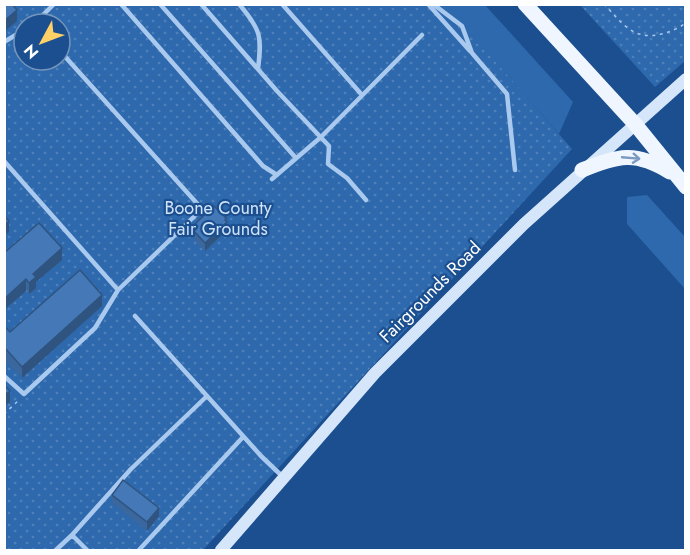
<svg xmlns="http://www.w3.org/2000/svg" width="690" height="555" font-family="Jost,sans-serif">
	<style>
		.green { fill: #2e69ad }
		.park { fill: url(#park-dots); fill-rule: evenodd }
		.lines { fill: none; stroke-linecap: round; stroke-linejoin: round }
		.path { stroke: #a9c9ee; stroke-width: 1.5; stroke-dasharray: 3 4.5; stroke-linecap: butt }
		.lane { stroke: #a9c9ee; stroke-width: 4.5 }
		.secondary { stroke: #d6e6fa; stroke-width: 12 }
		.primary { stroke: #f0f6ff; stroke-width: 15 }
		.wall { fill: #3a679d }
		.shaded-wall { fill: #305480 }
		.building { fill: #4478b7; stroke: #305480; stroke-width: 1.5 }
		.oneway { stroke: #7b9ac1 }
		.labels { text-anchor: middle; stroke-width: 4.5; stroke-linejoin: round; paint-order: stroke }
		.park-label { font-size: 18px; fill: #cfe3fa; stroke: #1b4f8f }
		.street-label { font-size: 18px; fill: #fff; stroke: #1b4f8f }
	</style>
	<defs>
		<pattern id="park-dots" width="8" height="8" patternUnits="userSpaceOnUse" patternTransform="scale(1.5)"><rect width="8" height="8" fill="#2e69ad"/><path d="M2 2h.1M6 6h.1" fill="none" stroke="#4d80b9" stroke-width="1.8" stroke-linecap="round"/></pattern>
	</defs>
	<rect width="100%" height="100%" fill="#1b4f8f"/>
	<path class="green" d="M445 5H485L573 102 559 134Z
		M647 195 685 237V289L627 224V197Z"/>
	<path class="park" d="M4 5H446L572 149 203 550H5ZM24 24H60V60H24Z
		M580 5H685V61L655 87Z"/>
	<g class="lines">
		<path class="path" d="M604 4C612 12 619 22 628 28 645 42 670 34 686 23
			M4 414 19 400"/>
		<path class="lane" d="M121 4 263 166 277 175
			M160 4 295 157
			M201 4 277 91 329 146 328 164 347 178 366 200
			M239 4C261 30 262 36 258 69
			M282 4 362 95
			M428 4 470 51
			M433 4 462 26 472 53 507 94 515 170
			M34 24 54 4
			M4 42 24 30
			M4 161 118 290
			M272 179 321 137 422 35
			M135 316 261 456 283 477
			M4 376 24 394 95 328 118 290 202 209 60 51
			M56 550 72 535
			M87 550 72 535 131 469 207 396
			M139 550 243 437"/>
		<path class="secondary" d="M221 550 375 373 524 224 686 79"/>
		<path class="primary" d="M525 4 635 124 686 187
			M582 170C619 156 634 150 670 172"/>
	</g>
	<path class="wall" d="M226 218 227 230 205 251 194 240 193 227Z
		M4 253 62 260 36 282V288L29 294Z
		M102 306 22 378 4 359V329L10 332Z
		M112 495 159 516 147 531 112 503Z"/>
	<path class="shaded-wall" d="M17 10V21L4 32V21Z
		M226 218 227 230 205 251V243Z
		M9 221V232L4 236V225Z
		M62 248V260L36 282V288L29 294V283L33 274Z
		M26 279V291L4 310V299Z
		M102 295V306L22 378V367Z
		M10 391V402L4 406V395Z
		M159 508V516L147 531V522Z"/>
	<path class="building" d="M4 4H12L17 10 4 21Z
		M214 206 226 218 225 220 227 222 205 243 194 231 196 229 193 227 197 222Z
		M4 216 9 221 4 225Z
		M39 223 62 248 33 274 36 277 29 283 26 279 4 299V253Z
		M80 270 102 295 22 367 4 347V329L6 328 10 332Z
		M4 385 10 391 4 395Z
		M123 480 159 508 147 522 112 495Z"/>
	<defs><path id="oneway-shaft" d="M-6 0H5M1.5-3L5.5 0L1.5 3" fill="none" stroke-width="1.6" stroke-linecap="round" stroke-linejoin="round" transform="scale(1.5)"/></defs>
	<use class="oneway" href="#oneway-shaft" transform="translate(631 158) rotate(5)"/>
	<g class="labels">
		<g class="park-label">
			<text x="218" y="214">Boone County<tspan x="218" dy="21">Fair Grounds</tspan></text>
		</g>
		<g class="street-label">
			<text transform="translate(430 292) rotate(-45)" y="6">Fairgrounds Road</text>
		</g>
	</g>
	<rect width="690" height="555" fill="none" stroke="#ffffff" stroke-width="12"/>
	<g transform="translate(42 42) rotate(229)"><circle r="28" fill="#1b4f8f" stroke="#7695bc" stroke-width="1.5"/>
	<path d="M0-4.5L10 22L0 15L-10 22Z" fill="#ffd166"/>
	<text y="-9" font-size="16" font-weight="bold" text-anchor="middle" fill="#ffffff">N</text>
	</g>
</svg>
